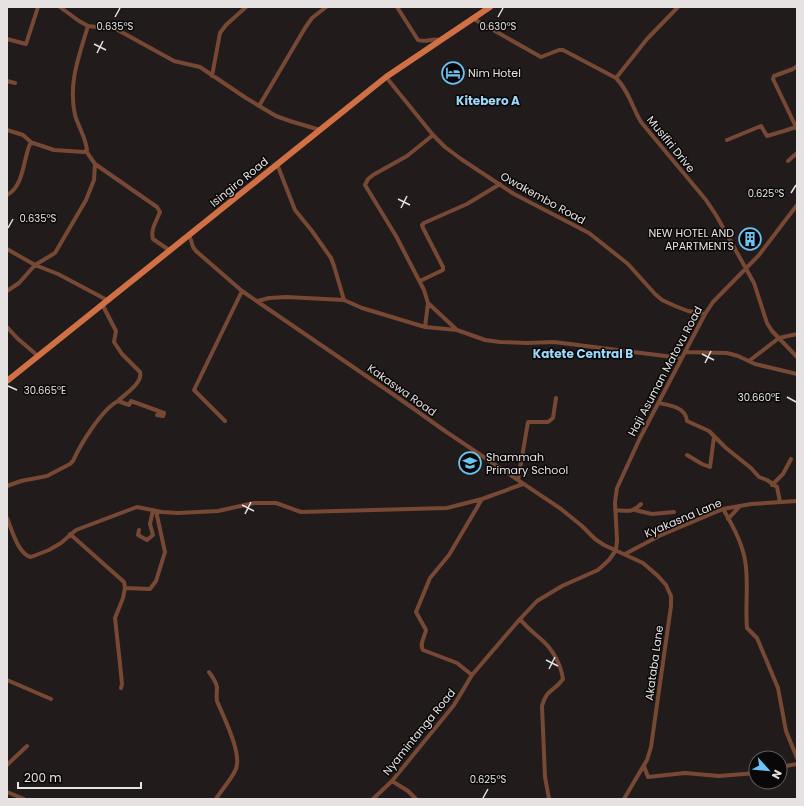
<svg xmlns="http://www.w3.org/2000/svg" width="804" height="806" font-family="Poppins,sans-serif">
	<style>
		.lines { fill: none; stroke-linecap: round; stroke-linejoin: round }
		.street { stroke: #774834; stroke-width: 4 }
		.primary { stroke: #d17044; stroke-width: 6 }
		.ticks { fill: none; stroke: #e6e2e2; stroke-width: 1.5 }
		.labels { text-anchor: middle; stroke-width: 3; stroke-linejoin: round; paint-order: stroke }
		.poi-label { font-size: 11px; fill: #e6e2e2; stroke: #090707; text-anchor: start }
		.street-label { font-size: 11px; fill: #e6e2e2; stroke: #090707 }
		.neighbourhood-label { font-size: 12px; font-weight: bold; fill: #9bd9fc; stroke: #090707 }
		.ticks-label { font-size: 10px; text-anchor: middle; fill: #e6e2e2; stroke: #090707; stroke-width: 3; stroke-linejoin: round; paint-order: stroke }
	</style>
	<rect width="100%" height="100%" fill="#211b1c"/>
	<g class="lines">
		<path class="street" d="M60 7 79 21 88 26 116 29 174 61 200 67 246 98 276 116 290 121 320 130
			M397 7 418 40C425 43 432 38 440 40
			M472 18 541 57 559 50H563L616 78C629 91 632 107 641 122L706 200 716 215 754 283 767 323 772 331 797 357
			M7 39 26 44 38 7
			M797 66 793 69 774 76 773 79 797 129
			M212 76 220 33 226 25 246 7
			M386 77 433 135 445 147 461 159 514 194 589 233 628 264 655 294 662 300 675 306 688 311 705 314
			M616 78 647 39 678 7
			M7 81 15 83
			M259 106 305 28 312 18 326 7
			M7 130 23 135 32 143
			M727 140 761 126 767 136 784 131 796 127
			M86 151 95 164 157 207 160 212C157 220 150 230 153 239L169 250
			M788 161 797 153
			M277 164 295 210 312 231 331 258 334 266 344 300
			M7 195C24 186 23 160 30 144L33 143 54 150 84 152 87 150C86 138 78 126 75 115 68 83 79 56 88 26
			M189 234 193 247 196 251 242 291 397 397 445 431 561 509 582 526 595 539 604 545 643 563 658 576 666 585 671 596V606L651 747 647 760 624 799
			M7 249 35 265 58 274 107 300
			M420 281 443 270V267L423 228 422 225 424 223 467 204 500 184
			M7 291 19 283 35 265 55 253 86 200 94 180 95 164
			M258 301 269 298 286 297 344 300 362 308 425 327 457 330 485 340 500 342 527 343 554 342 681 358
			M428 303 457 330
			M102 304 116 331 114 342 122 354 140 372C143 383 125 394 118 401
			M7 327 17 338 38 356
			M425 327 428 303 424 290 396 236 365 185 368 179 373 175 407 156 433 135
			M685 352 727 353 738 356 755 364 797 374
			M749 361 779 338 797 334
			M658 403C669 405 686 407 687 421L709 431 726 448 751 468 759 477 767 480 777 487 780 502
			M225 421 194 390 242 291
			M687 455 702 464 710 467 714 437
			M518 480 528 422H548L553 418 556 398
			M772 485 783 474 791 459
			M7 486 21 481 47 476 70 464 73 461C80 445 102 409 118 401L129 405 131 401 164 413 163 416 157 415
			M723 509C732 524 742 542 745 560 749 582 745 605 747 628L757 638 778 688 786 731 797 758
			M615 510C628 511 632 513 641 504
			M635 510 652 514 674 512
			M7 518C12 530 18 554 31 557L49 550 61 543 76 530 137 507 162 512 178 513 218 511 254 503H276L301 512 447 508 482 499 523 484
			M728 519 740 506
			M139 530 138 535 147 540 153 535 150 524 153 510
			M70 534 124 582 125 588 123 598 115 618 120 664 122 684 121 688
			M625 554 659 536 723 509 751 504 797 501
			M125 588 150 589 156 581 165 552 156 511
			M520 619C527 628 534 633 543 641 553 650 561 665 563 679 554 692 547 688 542 706L545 777 549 799
			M209 672C212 676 216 682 217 687 217 692 216 696 217 701 223 716 244 756 235 771 230 781 222 789 216 799
			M472 675 457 663 423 650C419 643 425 637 426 630L416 612 430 578 449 555 482 499
			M7 680 51 699
			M7 765 27 746
			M644 766 648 777 685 773 719 776 756 773
			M780 767 797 764
			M392 781 408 791 416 799
			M7 792 24 799
			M373 799 392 781 454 705 472 675 520 619 537 601 562 586 598 570 609 560 616 550 617 540 615 502 617 488 640 438 685 352 705 314 713 302 759 255 797 205"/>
		<path class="primary" d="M7 381 386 77 490 7"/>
	</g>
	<path class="ticks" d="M115 17 120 8M498 17 503 8M94 44 106 50M97 53 103 41M791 193 796 185M398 199 410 205M401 208 407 196M8 228 13 219M702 354 714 360M705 363 711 351M8 386 17 390M787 397 796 402M242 505 254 511M245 514 251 502M546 660 558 666M549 669 555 657M483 798 488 789"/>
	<defs>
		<g id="hotel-ring" transform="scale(1.15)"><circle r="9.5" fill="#090707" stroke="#6bc3f2" stroke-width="1.5"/><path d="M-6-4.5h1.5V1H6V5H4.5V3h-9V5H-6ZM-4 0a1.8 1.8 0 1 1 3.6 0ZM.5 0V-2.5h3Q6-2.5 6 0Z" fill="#6bc3f2"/></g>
		<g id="building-ring" transform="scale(1.15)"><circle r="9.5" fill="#090707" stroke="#6bc3f2" stroke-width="1.5"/><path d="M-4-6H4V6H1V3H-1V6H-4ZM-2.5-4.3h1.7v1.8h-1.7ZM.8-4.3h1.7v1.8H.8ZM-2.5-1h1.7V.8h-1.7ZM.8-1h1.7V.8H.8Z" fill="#6bc3f2"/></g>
		<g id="school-ring" transform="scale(1.15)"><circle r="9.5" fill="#090707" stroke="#6bc3f2" stroke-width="1.5"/><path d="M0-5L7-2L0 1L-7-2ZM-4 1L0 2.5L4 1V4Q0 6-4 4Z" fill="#6bc3f2"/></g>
	</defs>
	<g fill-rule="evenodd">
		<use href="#hotel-ring" x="453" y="73"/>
		<use href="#building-ring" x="750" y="239"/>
		<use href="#school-ring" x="470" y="463"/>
	</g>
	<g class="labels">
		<g class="poi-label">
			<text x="468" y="77">Nim Hotel</text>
			<text x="734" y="237" text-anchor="end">NEW HOTEL AND<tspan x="734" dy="13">APARTMENTS</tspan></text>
			<text x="486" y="461">Shammah<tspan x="486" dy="13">Primary School</tspan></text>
		</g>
		<g class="street-label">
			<text transform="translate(671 144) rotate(51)" y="4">Musifiri Drive</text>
			<text transform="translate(239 182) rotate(-39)" y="4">Isingiro Road</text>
			<text transform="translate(543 198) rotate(29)" y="4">Owakembo Road</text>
			<text transform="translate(665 371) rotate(-62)" y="4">Haji Asuman Matovu Road</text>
			<text transform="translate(402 390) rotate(35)" y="4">Kakaswa Road</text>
			<text transform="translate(683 518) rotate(-23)" y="4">Kyakasna Lane</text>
			<text transform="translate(654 663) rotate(-82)" y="4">Akataba Lane</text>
			<text transform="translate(419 732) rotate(-51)" y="4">Nyamintanga Road</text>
		</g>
		<g class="neighbourhood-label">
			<text x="488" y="105">Kitebero A</text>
			<text x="583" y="358">Katete Central B</text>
		</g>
	</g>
	<g class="ticks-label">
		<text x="115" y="30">0.635°S</text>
		<text x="498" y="30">0.630°S</text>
		<text x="766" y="197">0.625°S</text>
		<text x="38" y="222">0.635°S</text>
		<text x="45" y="394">30.665°E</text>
		<text x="759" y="401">30.660°E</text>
		<text x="488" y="783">0.625°S</text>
	</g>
	<rect width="804" height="806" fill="none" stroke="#e6e2e2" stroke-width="16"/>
	<g transform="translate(768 770) rotate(117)"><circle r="19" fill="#090707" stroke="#615f5f"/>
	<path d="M0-3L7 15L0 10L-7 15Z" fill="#6bc3f2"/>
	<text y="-6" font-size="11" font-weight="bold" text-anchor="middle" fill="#e6e2e2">N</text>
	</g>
	<path d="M18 782v6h123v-6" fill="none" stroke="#e6e2e2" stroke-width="2"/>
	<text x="24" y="782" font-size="12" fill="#e6e2e2" stroke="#090707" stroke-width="3" paint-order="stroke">200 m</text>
</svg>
